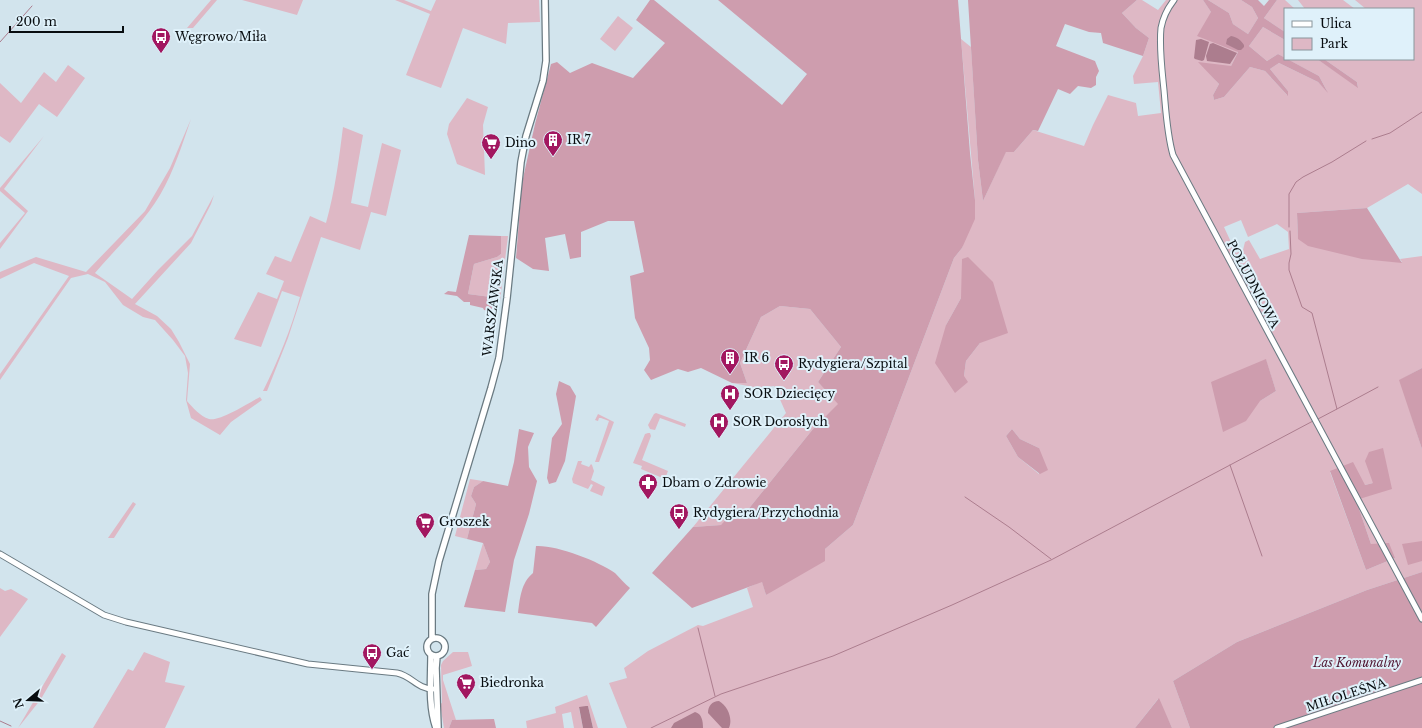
<svg xmlns="http://www.w3.org/2000/svg" width="1422" height="728" font-family="'Libre Baskerville',serif">
	<style>
		.green { fill: #deb8c5; fill-rule: evenodd }
		.forest { fill: #ce9dae }
		.water { fill: #ac7d8e }
		.lines { fill: none; stroke-linecap: round; stroke-linejoin: round }
		.stream { stroke: #ac7d8e; stroke-width: 1 }
		.tertiary-casing { stroke: #6a7a82; stroke-width: 7 }
		.secondary-casing { stroke: #6a7a82; stroke-width: 8 }
		.tertiary { stroke: #fff; stroke-width: 5 }
		.secondary { stroke: #fff; stroke-width: 5.5 }
		.labels { text-anchor: middle; stroke-width: 4; stroke-linejoin: round; paint-order: stroke }
		.poi-label { font-size: 12px; fill: #080d10; stroke: #dff1fa; text-anchor: start }
		.street-label { font-size: 12px; fill: #080d10; stroke: #dff1fa }
		.park-label { font-size: 12px; font-style: italic; fill: #511531; stroke: #dff1fa }
	</style>
	<rect width="100%" height="100%" fill="#d2e4ed"/>
	<path class="green" d="M211 0H217L193 28H187Z
		M242 0H303L297 15Z
		M395 0H404L431 11 436 0H539L540 22 508 23 506 44 463 28 441 88 406 75 430 14Z
		M1137 0H1142L1158 10 1166 0H1203L1238 52 1231 66 1211 75 1219 84 1213 95 1214 100 1224 97 1250 67 1265 71 1287 95 1288 91 1270 69 1279 63 1318 82 1327 91 1319 76 1287 59H1317L1358 87 1357 82 1324 59H1413V9H1366L1355 0H1422V194L1408 184 1367 208 1297 213 1298 238 1402 262 1400 259 1422 256V368L1400 380 1422 449V572L1367 590 1237 642 1173 681 1190 728H1172L1158 699 1135 728H627L609 683 627 678 624 668 648 651 698 625 703 626 753 607 747 588 762 581 766 595 824 551 825 549 853 525 954 258 962 248 975 200 961 39 971 47 978 160 983 201 1006 151 1014 152 1033 130 1084 146 1093 125 1108 95 1136 103 1138 116 1161 113 1158 82 1134 84 1133 76 1143 56 1149 38 1136 28 1122 13ZM1241 220 1248 237 1277 224 1288 232 1289 249 1260 259 1249 240 1245 242 1243 250 1236 253 1224 227ZM961 298 980 343 966 361 964 376 946 325ZM1266 360 1276 391 1260 401ZM1012 429 1020 439 1039 448V474L1018 457 1006 436ZM1330 472 1365 485 1373 483 1356 500 1371 544 1395 558 1366 570Z
		M1208 0H1241L1252 7 1258 18 1248 34 1233 24 1229 13Z
		M1277 0H1285L1295 9H1285V32L1264 18Z
		M1298 0H1343L1355 9H1305Z
		M618 16 633 28 615 51 600 39Z
		M1263 27 1285 40V58L1278 54 1267 61 1249 46Z
		M68 65 85 78 57 117 39 104 10 143 0 136V83L21 103 44 72 56 82Z
		M467 98 488 107 483 125 485 175 457 164 447 134 449 124Z
		M191 119C182 145 174 171 160 195 143 224 116 248 95 273L132 299 158 270 192 236 214 195 211 204 191 243 135 304 157 316 171 329 179 342 190 364 187 401C193 408 200 416 209 419 219 422 250 402 260 397L262 400 231 422 220 435 191 418 186 400 188 373 185 356 173 340 155 320 143 317 123 305 105 282 88 274 71 278 0 380V374L69 276 34 263 0 279V272L36 257 86 272 145 211 170 168Z
		M343 127 363 135 351 203 368 207 382 143 401 150 386 216 371 212 360 250 321 237 288 338 267 391H263C278 361 291 329 300 297L282 291 261 347 234 339 258 292 277 299 284 281 266 274 275 256 291 262 310 216 326 223C335 191 339 159 343 127Z
		M44 136 4 189 28 211 0 249V243L25 213 0 191V188Z
		M501 236H508L500 301 493 300 491 297 468 294 474 264 497 257 501 254Z
		M780 306 810 309 841 347 818 382 839 404 813 429 742 517 721 525 693 527 786 413 774 386 759 388 732 383H747L740 363 761 317Z
		M656 413 686 424 685 427 660 418 655 430 650 429 648 425 654 414Z
		M598 414 614 422 599 462H595L609 421 601 418H599L598 421 595 420Z
		M648 433H650L651 436 642 460 668 471 665 479 641 469 642 466 633 463 645 434Z
		M578 461H582L581 464 589 467 591 464 592 465 594 471 591 480 605 487 602 496 590 491 593 485 591 484 588 489 573 483 572 479Z
		M470 479 483 481 474 487 471 496 476 504 467 539 455 536Z
		M133 502 136 504 114 538H108Z
		M483 543 490 562 486 569 475 570Z
		M0 588 5 591 11 589 28 599 0 637Z
		M144 652 170 662 165 682 185 686 165 728H93L128 669 133 671Z
		M453 652H468L472 666 443 675V680L456 720H452L449 728H444L440 704 442 703 441 665 443 661Z
		M62 653 66 656 41 699 18 728Z
		M587 695 598 728H593L588 706 579 708 583 728H574L571 712 562 714 564 728H527L526 721 556 713 555 707Z"/>
	<path class="forest" d="M650 0H654L782 105 807 74 718 0H958L970 153 975 200V219L962 248 954 258 853 525 825 549V561L766 595 762 582 692 608 652 573 693 527 721 525 734 511 742 517 813 429 838 404 818 382 841 347 810 309 780 306 761 317 740 363 747 383H732L701 368 688 372 678 369 651 380 644 370 650 360 649 348 635 318 630 276 644 272 634 221H608L581 232V257L570 259 565 234 545 238 549 271 533 269 516 258 522 183 535 124 551 64 557 62 570 73 592 63 633 78 665 43 636 20Z
		M968 0H1137L1122 13 1136 28 1149 38 1143 56 1103 43 1101 33 1089 32 1065 24 1056 46 1095 61 1099 71 1096 77V85L1091 88 1078 86 1070 94 1058 89 1038 131 1033 130 1014 152H1006L983 201 978 160Z
		M1203 0H1208L1229 13 1233 24 1248 34 1258 18 1252 7 1241 0H1258L1264 6 1269 0H1277L1264 18 1285 32V40L1263 27 1249 46 1267 61 1278 54 1319 76 1328 93 1318 82 1279 63 1270 69 1288 91V96L1265 71 1250 67 1224 97 1214 100 1213 95 1219 84 1198 62 1231 66 1238 52 1197 36 1211 12Z
		M1317 59H1324L1357 82 1358 88Z
		M1367 208 1402 263 1362 259 1308 246 1298 239 1297 213Z
		M469 235 501 236V254L497 257 474 264 468 294 491 297 493 300 492 312 484 310 483 308 470 305V302H464L457 296 444 294 448 291 456 292Z
		M968 257 993 282 1008 333 980 343 966 361 964 376 968 382 955 393 935 363 946 325 961 298 962 259Z
		M1266 359 1276 391 1260 401 1246 421 1223 432 1211 382Z
		M1422 368V449L1399 380Z
		M559 381 570 386 576 396 565 461 556 482 549 484 547 478 552 438 562 424 556 394Z
		M519 429 534 433 528 447 529 467 537 481 529 514 514 560 505 612 464 607 475 570 486 569 490 562 483 543 467 539 476 504 471 496 474 487 483 481 508 486 514 462Z
		M1012 429 1020 439 1039 448 1048 470 1040 474 1018 457 1006 436Z
		M1383 448 1392 489 1356 500 1371 544 1389 543 1395 558 1366 570 1330 471 1353 462 1365 485 1373 483 1365 461 1369 452Z
		M1422 541V561L1408 565 1402 544Z
		M536 546C557 545 598 561 615 573 620 578 625 584 630 588L596 627 592 623 518 613C520 598 521 583 533 573Z
		M1422 572V728H1190L1173 681 1237 642 1367 590Z
		M1159 698 1172 728H1135Z
		M494 719 496 728H449L452 720Z"/>
	<path class="water" d="M1231 36C1237 37 1241 40 1244 45V47L1241 50H1238L1226 44 1227 39Z
		M1201 39 1209 42 1204 60 1202 61 1195 59 1194 58 1196 40Z
		M1213 43 1237 53 1230 64 1207 61 1206 56 1210 44Z
		M719 701C728 706 733 719 729 728H722L708 713C708 706 712 701 719 701Z
		M586 706H588L593 728H583L579 707Z
		M695 712C702 714 703 721 703 728H671L674 723Z"/>
	<g class="lines">
		<path class="stream" d="M0 42 32 6
			M1372 139 1390 133 1422 112
			M1289 227V194L1296 182 1303 177 1332 162 1366 141
			M1290 231 1291 254 1289 263V270L1302 307 1312 313 1337 409 1318 419
			M1337 409 1378 387
			M1230 465 1262 556
			M965 497 1009 527 1051 559
			M698 628 715 696
			M0 721 11 726
			M651 728 721 694 833 656 952 605 1051 560 1313 421"/>
		<g class="tertiary-casing">
			<path id="tertiary" d="M1174 0C1167 9 1163 17 1161 28 1159 48 1162 70 1164 90 1166 112 1167 134 1173 155L1422 619
				M0 554 104 615 126 622 308 664 397 673C412 676 417 689 433 689
				M1277 728 1422 680"/>
		</g>
		<g class="secondary-casing">
			<path id="secondary" d="M427 647a9 9 0 1 1 18 0a9 9 0 1 1-18 0Z
				M432 639V594L439 561 491 388 499 358 507 298 521 162 526 136 543 81 546 61 545 0
				M431 655C431 679 428 705 436 728
				M437 656 436 668 438 728"/>
		</g>
		<use href="#tertiary" class="tertiary"/>
		<use href="#secondary" class="secondary"/>
	</g>
	<defs>
		<g id="bus-pin" transform="scale(1)"><path d="M0 17L-7.5 6A9.5 9.5 0 1 1 7.5 6Z" fill="#a21760" stroke="#dff1fa"/><path d="M-5-6H5V4H4V6H2V4H-2V6H-4V4H-5ZM-3.5-4V0h7V-4ZM-3.5 1.2v1.5H-2V1.2ZM2 1.2v1.5H3.5V1.2Z" fill="#fff"/></g>
		<g id="building-pin" transform="scale(1)"><path d="M0 17L-7.5 6A9.5 9.5 0 1 1 7.5 6Z" fill="#a21760" stroke="#dff1fa"/><path d="M-4-6H4V6H1V3H-1V6H-4ZM-2.5-4.3h1.7v1.8h-1.7ZM.8-4.3h1.7v1.8H.8ZM-2.5-1h1.7V.8h-1.7ZM.8-1h1.7V.8H.8Z" fill="#fff"/></g>
		<g id="supermarket-pin" transform="scale(1)"><path d="M0 17L-7.5 6A9.5 9.5 0 1 1 7.5 6Z" fill="#a21760" stroke="#dff1fa"/><path d="M-6-5.5h2.5l.6 2H6L4.5 2H-2.5L-4.4-4H-6ZM-1.5 3.2a1.3 1.3 0 1 0 .1 0ZM3 3.2a1.3 1.3 0 1 0 .1 0Z" fill="#fff"/></g>
		<g id="hospital-pin" transform="scale(1)"><path d="M0 17L-7.5 6A9.5 9.5 0 1 1 7.5 6Z" fill="#a21760" stroke="#dff1fa"/><path d="M-5-5h3v3.5h4V-5h3V5h-3V1.5h-4V5h-3Z" fill="#fff"/></g>
		<g id="pharmacy-pin" transform="scale(1)"><path d="M0 17L-7.5 6A9.5 9.5 0 1 1 7.5 6Z" fill="#a21760" stroke="#dff1fa"/><path d="M-2-6h4v4h4v4h-4v4h-4v-4h-4v-4h4Z" fill="#fff"/></g>
	</defs>
	<g fill-rule="evenodd">
		<use href="#bus-pin" x="161" y="37"/>
		<use href="#building-pin" x="553" y="140"/>
		<use href="#supermarket-pin" x="491" y="143"/>
		<use href="#building-pin" x="730" y="358"/>
		<use href="#bus-pin" x="784" y="364"/>
		<use href="#hospital-pin" x="730" y="394"/>
		<use href="#hospital-pin" x="719" y="422"/>
		<use href="#pharmacy-pin" x="648" y="483"/>
		<use href="#bus-pin" x="679" y="513"/>
		<use href="#supermarket-pin" x="425" y="522"/>
		<use href="#bus-pin" x="372" y="653"/>
		<use href="#supermarket-pin" x="466" y="683"/>
	</g>
	<g class="labels">
		<g class="poi-label">
			<text x="175" y="41">Węgrowo/Miła</text>
			<text x="567" y="144">IR 7</text>
			<text x="505" y="147">Dino</text>
			<text x="744" y="362">IR 6</text>
			<text x="798" y="368">Rydygiera/Szpital</text>
			<text x="744" y="398">SOR Dziecięcy</text>
			<text x="733" y="426">SOR Dorosłych</text>
			<text x="662" y="487">Dbam o Zdrowie</text>
			<text x="693" y="517">Rydygiera/Przychodnia</text>
			<text x="439" y="526">Groszek</text>
			<text x="386" y="657">Gać</text>
			<text x="480" y="687">Biedronka</text>
		</g>
		<g class="street-label">
			<text transform="translate(1253 284) rotate(62)" y="4">POŁUDNIOWA</text>
			<text transform="translate(493 308) rotate(-83)" y="4">WARSZAWSKA</text>
			<text transform="translate(1346 695) rotate(-18)" y="4">MIŁOLEŚNA</text>
		</g>
		<g class="park-label">
			<text x="1357" y="667">Las Komunalny</text>
		</g>
	</g>
	<rect x="1284" y="8" width="130" height="52" fill="#dff1fa" stroke="#89969c"/>
	<rect x="1292" y="21" width="20" height="6" fill="#ffffff" stroke="#89969c"/>
	<text x="1320" y="28" font-size="12" fill="#080d10">Ulica</text>
	<rect x="1292" y="38" width="20" height="12" fill="#deb8c5" stroke="#89969c"/>
	<text x="1320" y="48" font-size="12" fill="#080d10">Park</text>
	<g transform="translate(28 700) rotate(251)" stroke="#dff1fa" stroke-width="3" paint-order="stroke">
	<path d="M0-3L7 15L0 10L-7 15Z" fill="#080d10"/>
	<text y="-6" font-size="11" font-weight="bold" text-anchor="middle" fill="#080d10">N</text>
	</g>
	<path d="M10 26v6h113v-6" fill="none" stroke="#080d10" stroke-width="2"/>
	<text x="16" y="26" font-size="12" fill="#080d10" stroke="#dff1fa" stroke-width="3" paint-order="stroke">200 m</text>
</svg>
